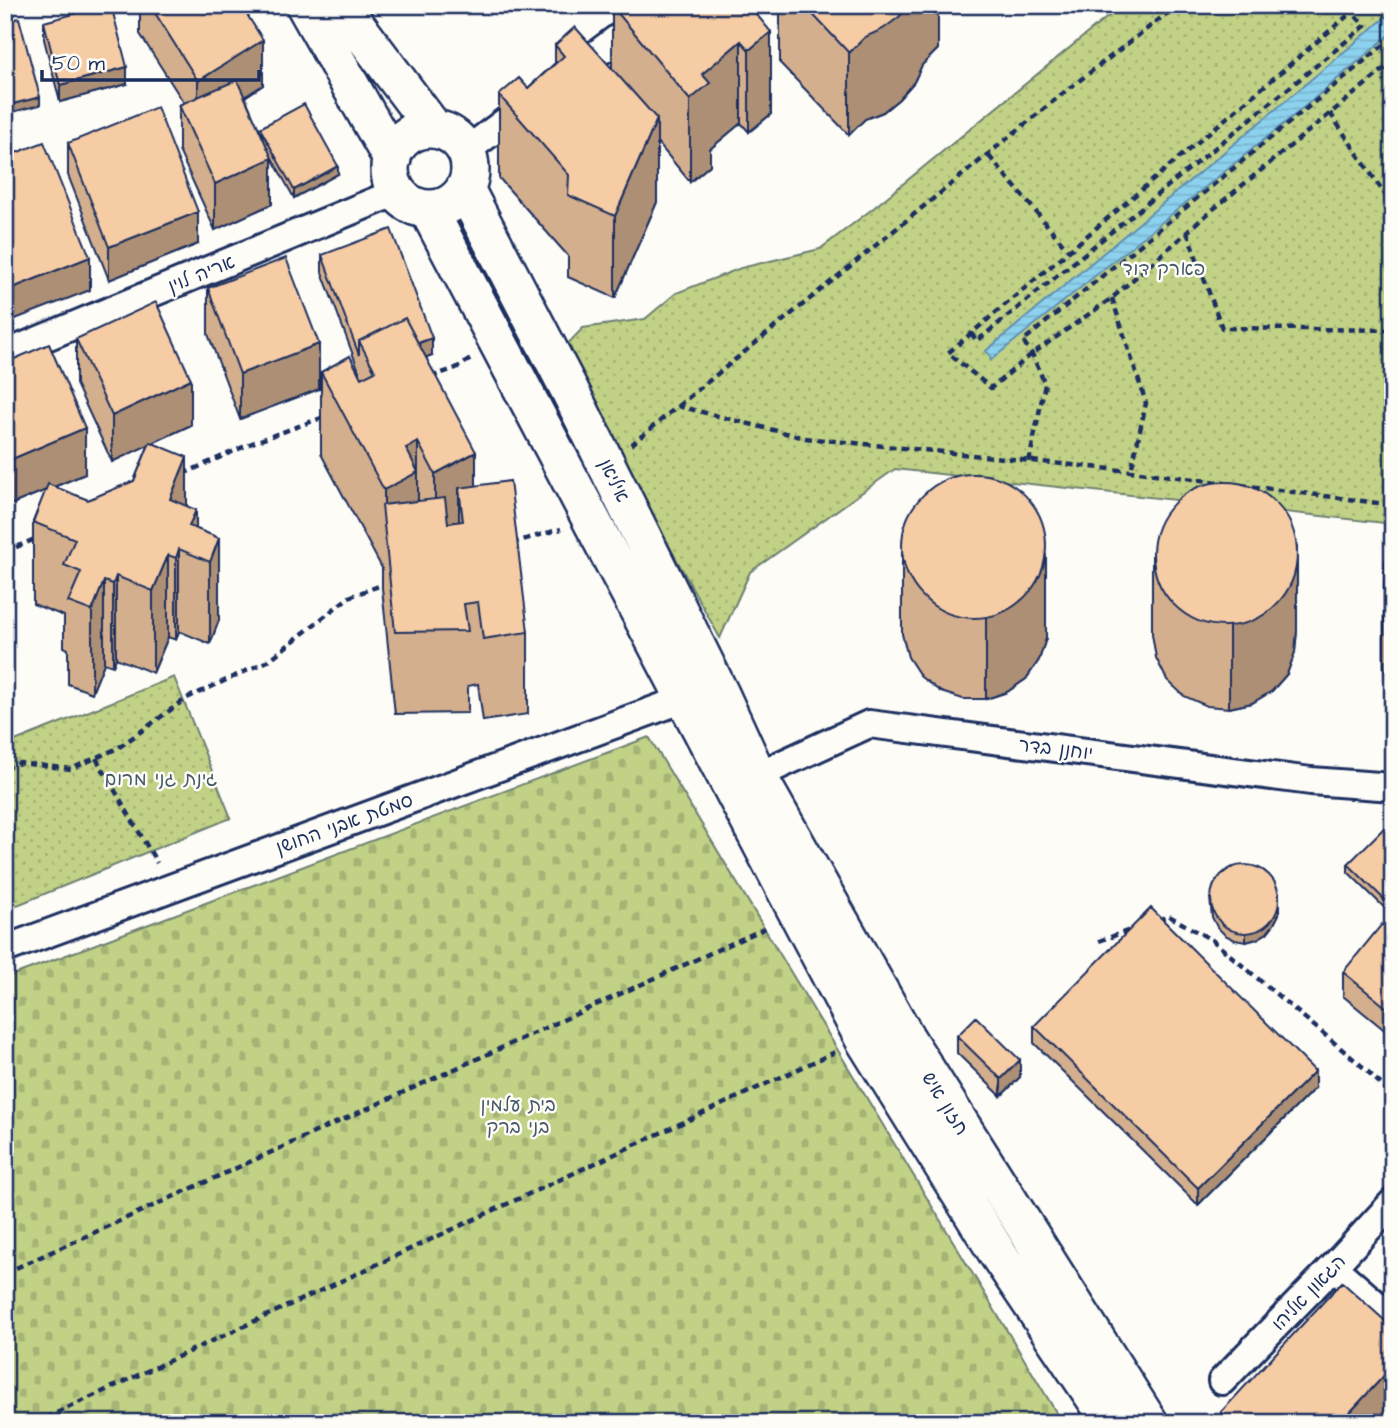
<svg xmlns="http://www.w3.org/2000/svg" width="1398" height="1428" font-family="'Architects Daughter','Playpen Sans Hebrew',sans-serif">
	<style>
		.cemetery { fill: url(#cemetery-stones); stroke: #6e8072; stroke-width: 2 }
		.park { fill: url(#park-dots); stroke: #6e8072; stroke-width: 2 }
		.water { fill: url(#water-rules); stroke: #5f90b4; stroke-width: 2 }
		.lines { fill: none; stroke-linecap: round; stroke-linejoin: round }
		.street-casing { stroke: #1b2f5e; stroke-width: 32 }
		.secondary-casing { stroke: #1b2f5e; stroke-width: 42 }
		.path { stroke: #1b2f5e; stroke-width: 4.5; stroke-dasharray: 7 5; stroke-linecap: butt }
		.street { stroke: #fdfcf7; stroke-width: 26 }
		.secondary { stroke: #fdfcf7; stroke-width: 37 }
		.wall { fill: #d4af8e; stroke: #1b2f5e; stroke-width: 2 }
		.shaded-wall { fill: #ac8f74; stroke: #1b2f5e; stroke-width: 2 }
		.building { fill: #f6cca5; stroke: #1b2f5e; stroke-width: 2 }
		.labels { text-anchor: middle; stroke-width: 5; stroke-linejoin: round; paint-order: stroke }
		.park-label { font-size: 19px; fill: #445868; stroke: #fdfcf7 }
		.street-label { font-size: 19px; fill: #1b2f5e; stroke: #fdfcf7 }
	</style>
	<defs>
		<pattern id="cemetery-stones" width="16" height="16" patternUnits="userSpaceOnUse" patternTransform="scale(1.75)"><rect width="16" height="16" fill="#c1d185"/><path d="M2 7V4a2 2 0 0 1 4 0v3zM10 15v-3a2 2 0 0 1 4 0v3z" fill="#a5b475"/></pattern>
		<pattern id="park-dots" width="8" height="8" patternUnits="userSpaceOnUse" patternTransform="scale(1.75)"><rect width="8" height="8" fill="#c1d185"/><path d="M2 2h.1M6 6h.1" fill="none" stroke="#a5b475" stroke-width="1.8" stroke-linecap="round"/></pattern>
		<pattern id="water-rules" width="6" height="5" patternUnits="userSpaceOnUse" patternTransform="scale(1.75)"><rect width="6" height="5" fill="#8cd1ed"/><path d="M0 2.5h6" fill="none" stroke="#78b4ce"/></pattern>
	</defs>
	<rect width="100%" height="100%" fill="#fdfcf7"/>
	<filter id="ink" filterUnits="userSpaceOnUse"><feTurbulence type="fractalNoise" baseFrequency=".0143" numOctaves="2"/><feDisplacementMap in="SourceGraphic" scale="14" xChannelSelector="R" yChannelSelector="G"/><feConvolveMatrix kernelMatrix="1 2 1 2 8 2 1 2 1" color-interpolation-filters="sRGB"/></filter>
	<g filter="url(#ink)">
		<path class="cemetery" d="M649 737 1059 1417 1049 1423H5V978Z"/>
		<path class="park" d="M1122 5H1393V524L895 469 750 572 720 638 561 351 583 328 645 319 676 293 741 268 820 249 871 210Z
			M174 677 231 818 5 910V745Z"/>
		<path class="water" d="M1393 11V32L1297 113 991 360 990 356 986 351Z"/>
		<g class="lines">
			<g class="street-casing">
				<path id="street" d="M571 73 662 5
					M466 151 526 106
					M5 354 397 192
					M743 782 869 724 1311 781 1393 787
					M5 949 684 699
					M1333 1267 1393 1319
					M1222 1381 1333 1267 1393 1202"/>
			</g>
			<g class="secondary-casing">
				<path id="secondary" d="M305 5 392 159
					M341 5 434 129
					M390 169a40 40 0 1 1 80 0a40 40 0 1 1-80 0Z
					M465 189 570 391 720 694 757 775 907 1040 1149 1423
					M428 209 864 1039 998 1254 1112 1423"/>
			</g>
			<path class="path" d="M1352 5V12L948 353 991 388 1032 354 1112 298 1211 211 1393 62
				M1330 113 1386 196 1393 219
				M989 156 1069 251
				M1187 232 1222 328 1393 330
				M1112 298 1146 403 1131 471
				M971 333 977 341 1365 26 1352 12
				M431 377 456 368 471 359
				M678 406 1067 90 1178 5
				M631 445 678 406 805 438 1131 471 1225 483
				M1029 462 1045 384 1032 354 1023 341 1385 44 1393 54
				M183 474 252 443 324 417
				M1241 485 1393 505
				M512 543 561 529
				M5 552 37 538
				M96 758 157 863
				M5 768 20 763 71 769 118 748 187 698 268 661 349 597 387 583
				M1158 920 1169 916 1212 940 1363 1067 1393 1096
				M1099 941 1133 929
				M5 1273 770 926
				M35 1423 835 1052"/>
			<use href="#street" class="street"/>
			<use href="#secondary" class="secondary"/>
		</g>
		<path class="wall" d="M140 5H241L263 85 245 97 260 132V128L338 174 294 198 272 158V204L215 230 179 151V105L184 103 140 34Z
			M749 5 771 114 749 132 741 123 710 149V165L690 182 657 142V202L615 298 568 277V256L499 178V95L528 88 555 63V45L612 69V6Z
			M780 5H938V49L922 65 914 82 899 99 883 112 865 119 849 135 780 63Z
			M44 22 127 84 60 102 44 39Z
			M68 143 198 244 109 280 68 175Z
			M322 255 432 355 426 357 476 486 528 632V714L483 721 478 684 468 686V713L395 714 382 588V568L321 454V372L359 374V371L322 272Z
			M208 288 319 389 240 419 208 334Z
			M76 339 191 425 152 443 187 506 196 529 219 538V620L210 644 179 631 176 640 168 637 153 673 116 658 113 666 104 663 92 693 68 684V649L64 647V616L33 604V522L46 490 5 507V363L85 474 54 487 88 500 134 481 149 444 112 462 76 384Z
			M1393 542V691L1390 687 1384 667V585Z
			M902 552 1046 638 1039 660 1026 679 1007 692 986 699H963L941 692 921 677 908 657 902 634Z
			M1152 552 1297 630 1295 652 1287 674 1272 691 1252 703 1229 708 1207 706 1184 696 1167 680 1156 658 1152 634Z
			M1393 825V916L1348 872V864Z
			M1210 898 1279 914 1274 924 1267 933 1257 939 1246 942 1235 940 1225 935 1217 927 1212 917Z
			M1393 932V1037L1343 996V972Z
			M1034 1026 1315 1088 1198 1205 1034 1043Z
			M957 1036 1020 1077 1001 1096 957 1053Z
			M1393 1328V1412L1383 1423H1221V1412Z"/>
		<path class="shaded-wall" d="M910 5H938V49L922 65 914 82 899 99 883 112 865 119 849 135V53L865 37Z
			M771 32V114L749 132V50Z
			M263 40V85L198 126V81Z
			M741 41V123L710 149V165L690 182V100L702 74Z
			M127 67V84L60 102V85Z
			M40 97V105L5 114V106Z
			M657 119V202L615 298V216Z
			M272 158V204L215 230V184Z
			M338 166V174L294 198V190Z
			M198 212V244L109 280V247Z
			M90 257V290L5 323V291Z
			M432 338V355L375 377V371L370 362Z
			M319 344V389L240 419V374Z
			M191 379V425L112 462V416Z
			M85 428V474L5 507V462Z
			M418 442V554L384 526V490L406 448Z
			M476 452V534L463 521 459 488V543L435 556V474Z
			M187 457V539L179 549V631L176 640V558L170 499Z
			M196 510V556L189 526Z
			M219 538V620L210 644V562Z
			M1297 547V630L1295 652 1287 674 1272 691 1252 703 1229 708V626Z
			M168 555V637L153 673V591Z
			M1046 556V638L1039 660 1026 679 1007 692 986 699V617Z
			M116 576V658L113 666V584Z
			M104 581V663L92 693V611Z
			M1279 894V914L1274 924 1267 933 1257 939 1246 942V933Z
			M1020 1060V1077L1001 1096V1079Z
			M1315 1071V1088L1198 1205V1188Z
			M1393 1366V1412L1383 1423H1340Z"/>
		<path class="building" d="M107 5H111L127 67 60 85 44 22Z
			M150 5H241L263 40 198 81Z
			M613 5H749L771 32 749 50 741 41 702 74 710 83 690 100 612 6Z
			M804 5H910L899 17 883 29 865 37 849 53Z
			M19 18 40 97 5 106V22Z
			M575 27 657 119 615 216 568 195 569 175 499 95 519 78 528 88 564 56 555 45Z
			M237 80 272 158 215 184 179 105Z
			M304 104 338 166 294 190 260 128Z
			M157 107 198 212 109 247 68 143Z
			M44 142 90 257 5 291V157Z
			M391 229 432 338 418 343 405 318 359 341V355L322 255Z
			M286 258 319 344 240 374 208 288Z
			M156 302 191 379 112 416 76 339Z
			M405 318 476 452 435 474 418 442 406 448 418 472 384 490 321 372 350 356 361 378 375 371 359 341Z
			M49 344 85 428 5 462V363Z
			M150 442 187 457 170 499 196 510 189 526 219 538 210 562 179 549 176 558 168 555 153 591 116 576 113 584 104 581 92 611 68 602 81 572 64 565 75 539 33 522 48 484 88 500 134 481Z
			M902 546a72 72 0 1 1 144 0a72 72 0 1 1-144 0Z
			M510 481 528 632 483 639 478 602 464 604 468 631 395 632 382 505 445 498 448 523 463 521 459 488Z
			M1153 554a72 72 0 1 1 144 0a72 72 0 1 1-144 0Z
			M1393 542V609L1390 604 1384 585 1385 561Z
			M1390 822 1393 825V908L1348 864Z
			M1211 899a34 34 0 1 1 68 0a34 34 0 1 1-68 0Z
			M1151 908 1315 1071 1198 1188 1034 1026Z
			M1382 924 1393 932V1013L1343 972Z
			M976 1017 1020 1060 1001 1079 957 1036Z
			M1342 1282 1393 1328V1366L1340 1423H1234L1221 1412Z"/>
	</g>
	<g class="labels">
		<g class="park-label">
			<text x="1164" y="275">פארק דוד</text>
			<text x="161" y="785">גינת גני מרום</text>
			<text x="518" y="1111">בית עלמין<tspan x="518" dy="22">בני ברק</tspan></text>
		</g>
		<g class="street-label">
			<text transform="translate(201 273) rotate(-22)" y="7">אריה לוין</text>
			<text transform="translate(615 480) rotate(64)" y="7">איליאן</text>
			<text transform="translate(1056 748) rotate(7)" y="7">יוחנן בדר</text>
			<text transform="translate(344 823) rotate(-20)" y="7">סמטת אבני החושן</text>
			<text transform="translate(946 1103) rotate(58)" y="7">חזון איש</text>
			<text transform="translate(1308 1292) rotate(-46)" y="7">הגאון אליהו</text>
		</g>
	</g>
	<rect width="1398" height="1428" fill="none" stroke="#fdfcf7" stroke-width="28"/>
	<rect x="14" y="14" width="1370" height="1400" fill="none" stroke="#1b2f5e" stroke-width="2.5" filter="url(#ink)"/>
	<path d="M42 70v10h217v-10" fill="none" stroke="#1b2f5e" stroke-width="3.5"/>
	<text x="52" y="70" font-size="21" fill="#1b2f5e" stroke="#fdfcf7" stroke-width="5" paint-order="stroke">50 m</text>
</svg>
